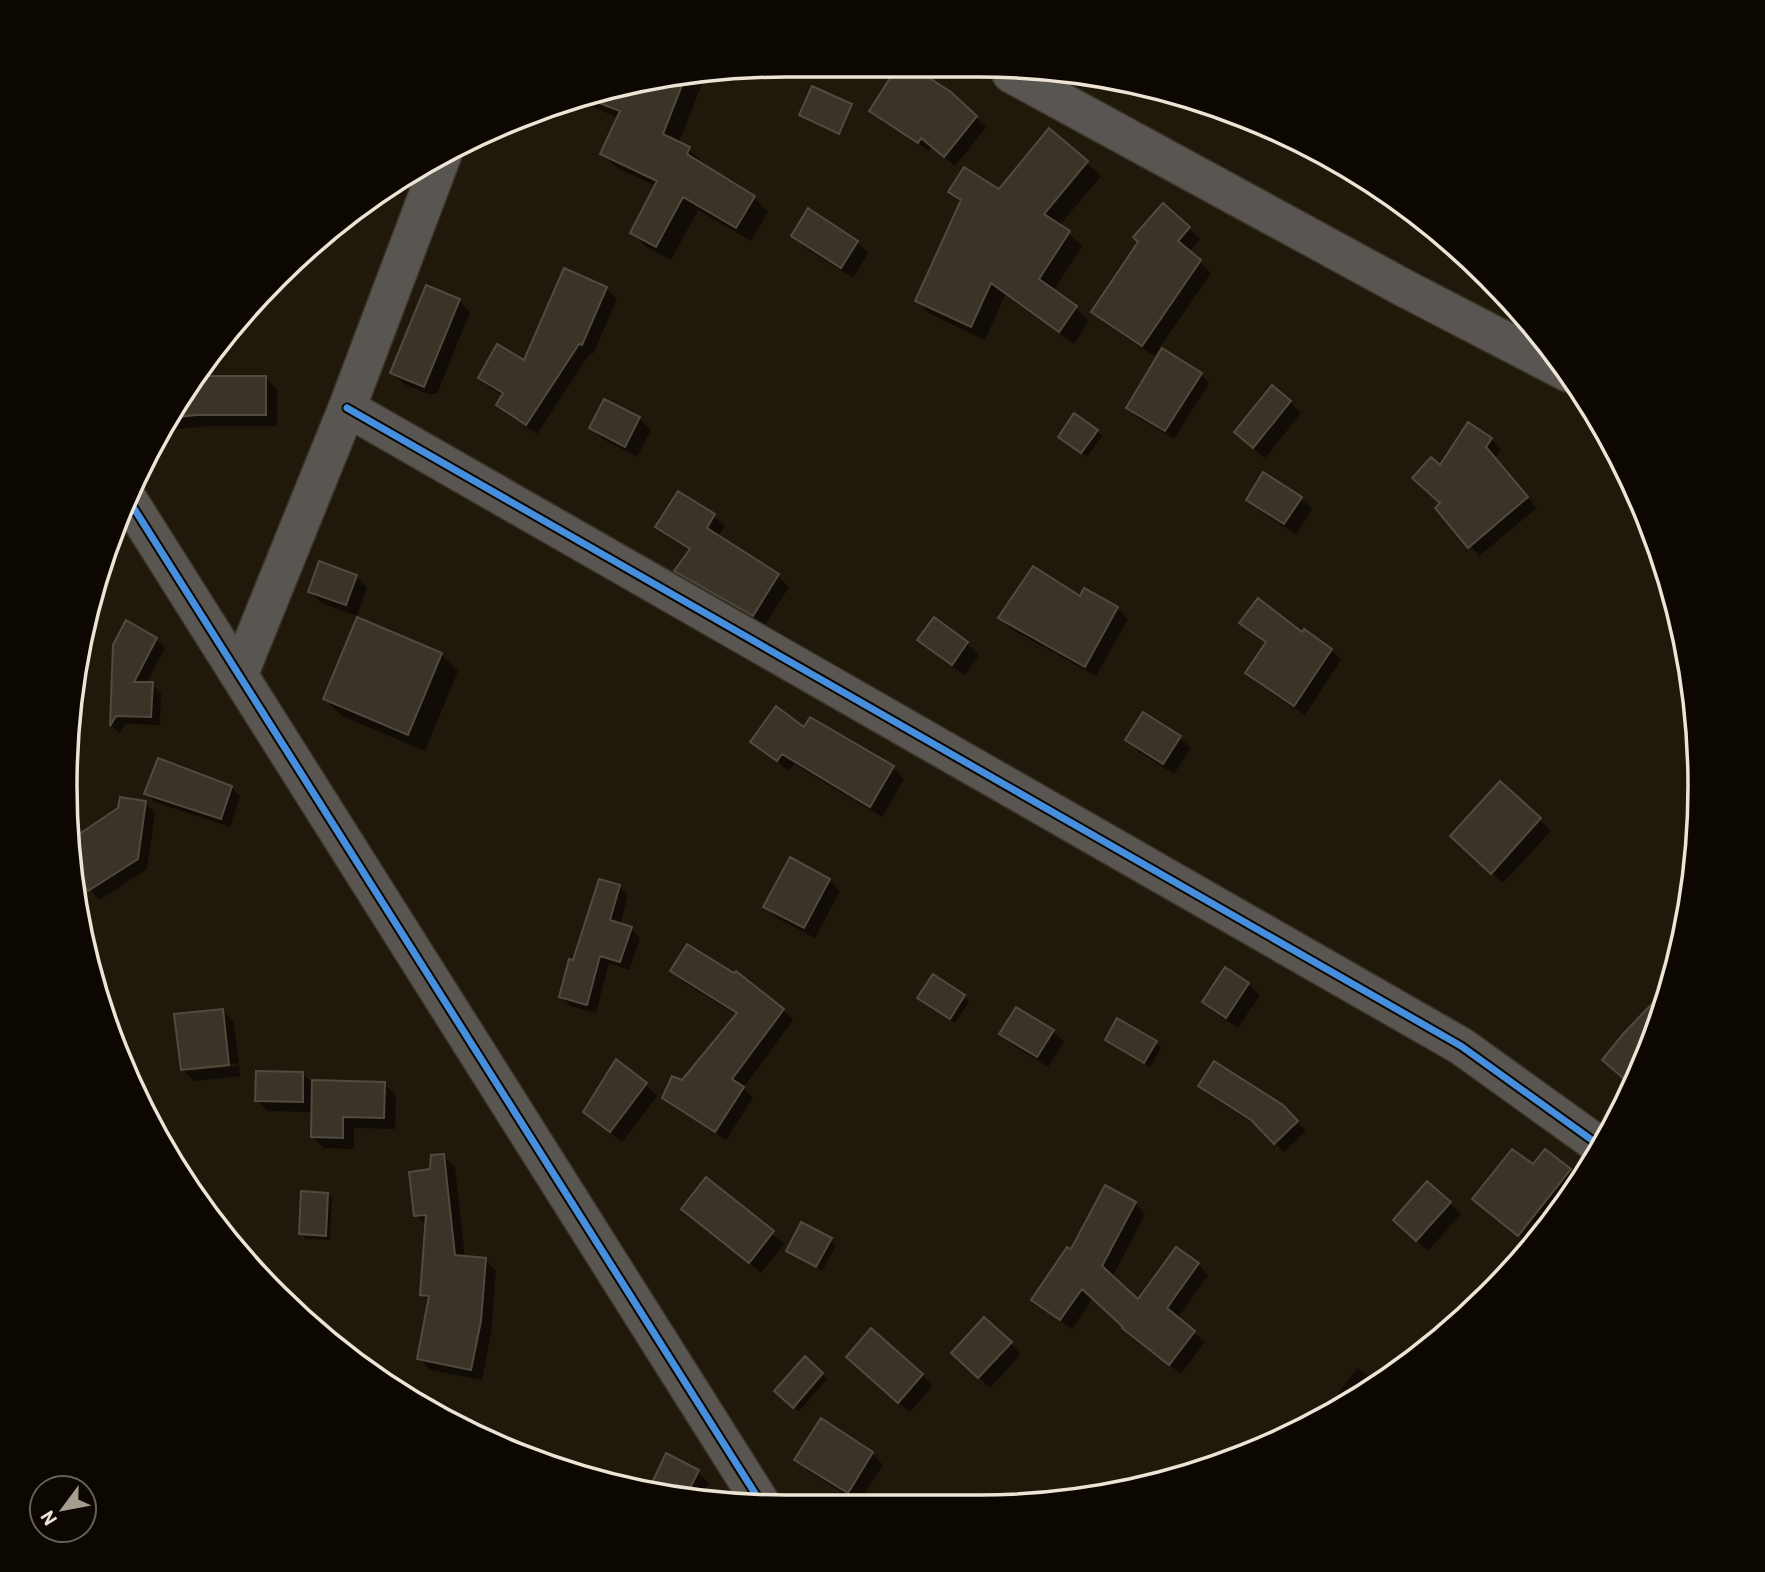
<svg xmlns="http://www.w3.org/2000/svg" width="1765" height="1572" font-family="Barlow,sans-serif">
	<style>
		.shadow { fill: #0007; fill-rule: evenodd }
		.building { fill: #3a3328; stroke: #514a3f; stroke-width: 2 }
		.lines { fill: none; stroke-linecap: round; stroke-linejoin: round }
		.street-casing { stroke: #3b3428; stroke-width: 40 }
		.street { stroke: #595550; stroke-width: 37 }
		.cycleway-casing { stroke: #0c0701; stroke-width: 11 }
		.cycleway { stroke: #468fdf; stroke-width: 7 }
		.rim { fill: none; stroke: #ede4d5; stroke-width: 3.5 }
	</style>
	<rect width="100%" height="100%" fill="#20180a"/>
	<path class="shadow" d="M692 74 702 84 679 142 703 162 702 166 754 197 768 212 751 241 698 210 671 260 646 247 632 232 656 186 617 168 602 154 619 118 585 104 581 100 645 79Z
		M950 94 986 127 955 166 932 147 929 151 882 121 872 111Z
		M1050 131 1101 176 1059 226 1082 246 1053 292 1075 307 1089 321 1074 344 1005 295 985 340 930 314 917 301 961 203 950 192 999 191Z
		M1337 160 1361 176 1360 178Z
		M1163 205 1200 239 1189 252 1211 273 1154 356 1105 323 1094 312Z
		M793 235 857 242 868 253 853 278 804 247Z
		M606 289 617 299 593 354 590 353 537 434 508 415 498 405 504 396 490 388 480 378 524 362Z
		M459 300 470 312 437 394H428L404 384 393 373Z
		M1201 374 1209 383 1174 439 1137 417 1128 408Z
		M195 378H265L277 389V426H208L162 431Z
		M605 401 639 419 651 430 637 457 603 439 591 428Z
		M1290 402 1301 413 1265 458 1247 443Z
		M1097 431 1102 436 1087 457 1060 437Z
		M1491 439 1501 449 1495 458 1537 508 1479 556 1470 546 1442 504 1441 468Z
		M1300 498 1312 509 1296 534 1260 511 1248 500Z
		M714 516 725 526 718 537 778 576 789 587 764 626 687 582 677 571 690 551 668 537 658 527Z
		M356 576 367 588 357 616 321 603 310 592Z
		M1085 590 1117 608 1128 619 1096 676 1011 629 1001 618 1080 599Z
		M934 620 967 644 979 655 964 675 931 651 919 639Z
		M127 623 156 639 165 648 146 684H152L161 693 160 725 125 724 119 733 112 726 114 645Z
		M1242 623 1303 635 1331 650 1341 660 1305 715 1257 683 1247 673 1267 644Z
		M441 654 458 671 425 751 342 716 325 699Z
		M805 730 893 768 904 779 882 817 794 764 789 771 752 742Z
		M1179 737 1191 748 1174 774 1138 751 1127 740Z
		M65 781 73 789 68 812 65 786Z
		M1500 784 1551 831 1503 883 1464 848Z
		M231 787 240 796 230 827 154 802 146 793Z
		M145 803 155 813 147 869 100 900 90 890 76 869 72 841 120 809Z
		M829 880 840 891 815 938 777 918 765 906Z
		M619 887 628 895 620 925 631 929 640 938 629 970 609 963 596 1013 570 1006 561 997Z
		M1225 969 1248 984 1260 995 1238 1028 1215 1013 1204 1002Z
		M672 971 783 1010 793 1020 743 1088 753 1098 726 1140 675 1108 665 1097 682 1082 737 1015 682 981Z
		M964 996 969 1002 955 1023 925 1003Z
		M222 1011 234 1022 240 1076 194 1081 183 1070ZM238 1063V1066L190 1071V1068Z
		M1053 1031 1064 1042 1048 1067 1013 1045 1002 1034Z
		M1107 1040 1156 1043 1161 1048 1150 1067Z
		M303 1073 311 1082 384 1084 396 1095 395 1129 354 1128V1149L324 1148 313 1137V1112L268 1111 257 1100Z
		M646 1085 657 1096 622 1142 586 1112Z
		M1200 1086 1282 1107 1306 1131 1284 1152 1261 1128 1209 1095Z
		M443 1156 455 1167 465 1258 485 1260 496 1271 491 1333 482 1380 430 1370 419 1358 430 1302 422 1294 427 1227 416 1215 432 1171Z
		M1533 1167 1569 1170 1579 1180 1532 1247 1475 1199Z
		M706 1180 784 1244 761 1273 684 1209Z
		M327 1194 332 1199 330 1240 306 1239 301 1233Z
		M1135 1203 1145 1214 1112 1278 1139 1302 1198 1264 1208 1275 1177 1319 1205 1342 1181 1374 1135 1338 1093 1298 1072 1329 1044 1310 1034 1300 1071 1252Z
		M1449 1203 1461 1214 1428 1251 1406 1231Z
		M802 1224 836 1245 822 1271 793 1256 788 1251Z
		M1010 1343 1021 1354 990 1388 964 1364Z
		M805 1359 827 1379 799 1411 776 1391Z
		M860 1368 922 1375 933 1386 910 1412Z
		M1357 1368 1378 1383 1327 1415 1324 1413Z
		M821 1420 872 1453 883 1465 859 1503 808 1471 797 1459Z
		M698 1472 709 1483 700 1499 650 1491Z"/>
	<path class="building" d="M896 69 917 70 951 92 977 116 944 157 921 138 918 143 869 111Z
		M686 75 663 134 690 147 687 154 755 196 736 228 683 197 656 247 630 233 657 181 600 154 620 111 587 98 645 79Z
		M812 86 852 104 839 134 799 115Z
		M1049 128 1088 161 1044 214 1070 231 1039 279 1077 306 1059 332 991 283 971 327 915 301 961 200 948 192 964 167 999 189Z
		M1163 203 1190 227 1178 241 1201 260 1142 346 1091 312 1138 242 1133 237Z
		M808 208 858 241 841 268 791 236Z
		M564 268 607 287 582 345 579 344 526 425 496 405 503 393 478 378 497 344 524 360Z
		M426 285 460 299 424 387 390 373Z
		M1162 348 1202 373 1165 431 1126 408Z
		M196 376H266V415H196L170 418Z
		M1272 385 1291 401 1253 448 1234 432Z
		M604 399 640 417 625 447 589 428Z
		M1074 413 1098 430 1081 453 1058 437Z
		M1468 422 1492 438 1486 447 1528 497 1468 548 1435 508 1440 503 1412 478 1431 457 1440 465Z
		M1263 472 1302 497 1284 524 1246 500Z
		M678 491 715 514 707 528 779 574 753 616 674 571 690 549 655 527Z
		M319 561 357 575 346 605 308 592Z
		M1033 566 1080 596 1084 588 1118 607 1085 667 998 618Z
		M1258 598 1302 632 1304 629 1332 649 1294 706 1245 673 1266 642 1239 623Z
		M357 617 442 653 408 735 323 699Z
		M934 617 968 642 952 665 917 640Z
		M126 620 157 638 134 682H153L151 717 116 716 110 726 113 645Z
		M776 706 804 727 810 717 894 766 870 807 782 754 777 761 750 742Z
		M1143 712 1181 736 1163 764 1125 740Z
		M158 758 232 786 221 819 144 794Z
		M1500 781 1541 818 1491 874 1450 836Z
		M120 797 146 801 138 859 88 891 76 873 72 839 118 808Z
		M790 857 830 879 804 928 763 907Z
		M599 879 620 885 610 920 632 927 620 962 600 956 587 1005 559 997 569 959 573 960Z
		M687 944 734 973 736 971 784 1009 732 1079 744 1087 715 1132 662 1098 672 1076 682 1080 737 1013 670 971Z
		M1225 967 1249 983 1226 1018 1202 1002Z
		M933 974 965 995 950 1019 917 998Z
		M1670 985 1662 1018 1631 1085 1602 1060 1624 1033Z
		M1016 1007 1054 1030 1037 1057 999 1034Z
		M223 1009 229 1065 181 1070 174 1014Z
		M1117 1018 1157 1041 1144 1063 1105 1040Z
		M616 1059 647 1083 610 1132 583 1112Z
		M1214 1061 1283 1105 1298 1121 1274 1144 1251 1120 1198 1086Z
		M256 1071 303 1072V1102L255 1101Z
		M312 1080 385 1082 384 1118 343 1117V1138L311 1137Z
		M1512 1149 1533 1164 1545 1149 1571 1169 1518 1236 1472 1199Z
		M444 1154 455 1255 486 1258 481 1321 471 1370 417 1359 429 1296 420 1295 426 1215 414 1216 409 1172 430 1169 431 1155Z
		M706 1177 774 1231 749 1263 681 1209Z
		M1427 1181 1451 1202 1416 1241 1393 1220Z
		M1105 1185 1136 1202 1102 1266 1138 1299 1176 1247 1199 1263 1167 1308 1195 1331 1169 1365 1122 1328 1123 1327 1082 1289 1060 1320 1031 1300 1067 1247 1071 1249Z
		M301 1191 328 1193 326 1236 299 1234Z
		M801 1222 832 1238 816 1267 786 1251Z
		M984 1317 1012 1342 978 1378 951 1353Z
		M871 1328 923 1374 898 1403 846 1357Z
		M805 1356 823 1373 793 1408 774 1391Z
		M821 1418 873 1452 848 1493 794 1460Z
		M666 1453 699 1470 686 1497 648 1491Z"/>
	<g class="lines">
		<g class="street-casing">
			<path id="street" d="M1011 74 1404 288 1568 373
				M347 408 1461 1046 1603 1148
				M128 499 763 1506
				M239 675 347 408 443 154"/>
		</g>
		<use href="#street" class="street"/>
		<g class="cycleway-casing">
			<path id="cycleway" d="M347 408 1461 1046 1603 1148
				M128 499 763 1506"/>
		</g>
		<use href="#cycleway" class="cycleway"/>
	</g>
	<path d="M0 0H1765V1572H0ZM786 77H979A709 709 0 0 1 1688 786V786A709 709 0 0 1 979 1495H786A709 709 0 0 1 77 786V786A709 709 0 0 1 786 77Z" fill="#0c0701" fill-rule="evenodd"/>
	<path class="rim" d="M786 77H979A709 709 0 0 1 1688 786V786A709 709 0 0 1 979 1495H786A709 709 0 0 1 77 786V786A709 709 0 0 1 786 77Z"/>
	<g transform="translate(63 1509) rotate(238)"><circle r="33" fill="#0c0701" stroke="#665f56" stroke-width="2"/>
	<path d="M0-5L12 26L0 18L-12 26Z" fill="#a59d8e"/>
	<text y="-10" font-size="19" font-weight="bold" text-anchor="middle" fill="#ede4d5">N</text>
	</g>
</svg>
